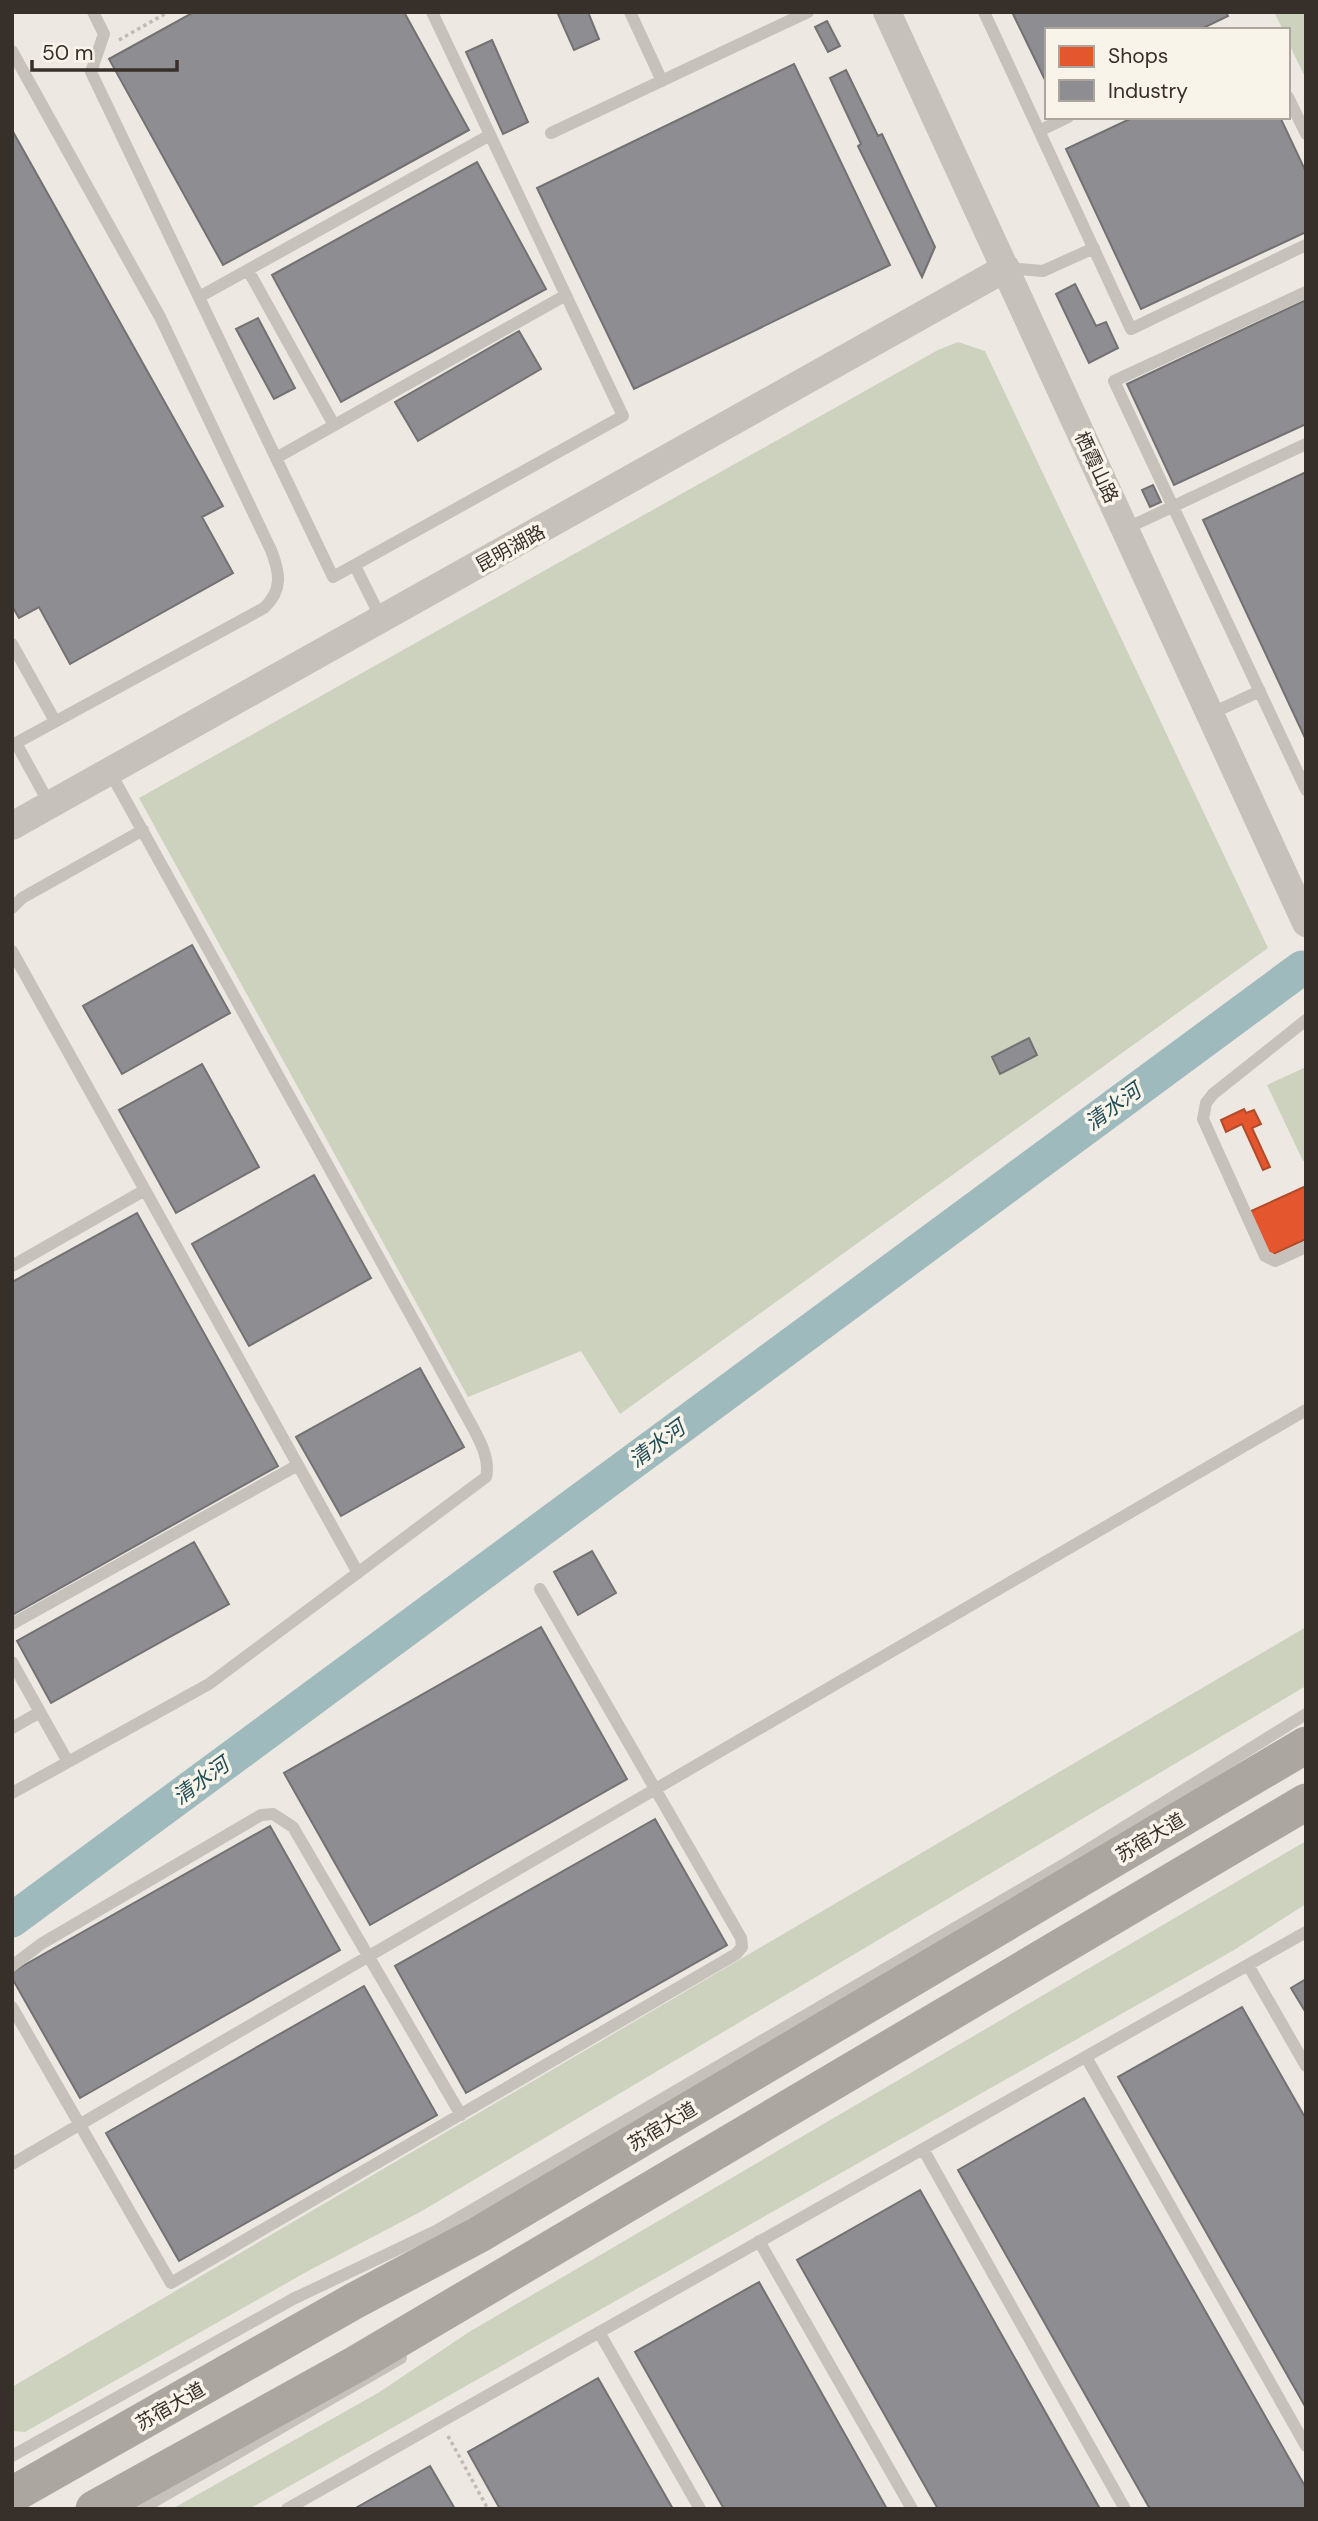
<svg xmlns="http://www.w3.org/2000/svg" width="1318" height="2521" font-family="'DM Sans','Noto Sans SC',sans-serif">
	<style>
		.green { fill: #ccd2bd }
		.shops { fill: #e4572e; stroke: #b04b2c; stroke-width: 2 }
		.industry { fill: #8d8d92; stroke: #737172; stroke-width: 2 }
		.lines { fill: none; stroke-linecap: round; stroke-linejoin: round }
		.river { stroke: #9fbabd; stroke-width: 35 }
		.path { stroke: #bfbab3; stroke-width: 3.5; stroke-dasharray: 3.5 3.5; stroke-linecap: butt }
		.service { stroke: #c6c1bb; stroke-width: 12 }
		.tertiary { stroke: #c6c1bb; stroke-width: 28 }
		.primary { stroke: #aba6a0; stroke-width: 37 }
		.labels { text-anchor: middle; stroke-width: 7; stroke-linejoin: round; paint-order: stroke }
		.street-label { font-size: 19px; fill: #372f29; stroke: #f9f4ea }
		.water-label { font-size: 21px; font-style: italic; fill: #214d56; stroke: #f9f4ea }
	</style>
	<rect width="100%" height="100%" fill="#ede9e2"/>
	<path class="green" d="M1274 12H1306V79L1288 42V30H1283Z
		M958 342 985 351 1268 948 620 1414 581 1351 468 1397 139 798 938 350Z
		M1306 1067V1160L1303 1161 1267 1085Z
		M1306 1627V1686L420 2212 308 2271 25 2432 12 2431V2387Z
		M1306 1841V1904L1234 1950 249 2509H172L378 2393 469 2332Z"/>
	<path class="shops" d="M1244 1109 1246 1113 1254 1110 1261 1124 1252 1128 1270 1167 1263 1170 1242 1124 1226 1132 1221 1120Z
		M1306 1186V1239L1269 1256 1249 1212Z"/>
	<path class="industry" d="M194 12H404L469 130 223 265 109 59Z
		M563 12H588L599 39 574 50 558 14Z
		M1012 12H1226L1228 16 1199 30H1047V84Z
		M827 21 840 46 828 52 815 27Z
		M492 40 528 122 503 134 466 52Z
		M794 64 890 265 634 389 537 188Z
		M846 70 878 136 882 134 935 247 922 277 858 146 861 144 830 78Z
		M1134 117H1280L1306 172V232L1141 309 1066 149Z
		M12 130 223 506 202 517 233 573 70 664 39 607 19 618 12 606Z
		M477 162 546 289 341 402 272 275Z
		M1075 284 1096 326 1106 322 1118 348 1089 363 1056 294Z
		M1306 300V424L1174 485 1127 384Z
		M258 318 295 388 274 399 236 329Z
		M519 331 541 369 418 441 395 402Z
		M1306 472V740L1203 520Z
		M1153 485 1161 502 1150 507 1142 490Z
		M192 945 230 1013 122 1074 83 1006Z
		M1029 1038 1037 1055 1000 1074 992 1057Z
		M202 1064 259 1167 176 1213 119 1110Z
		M314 1175 371 1278 249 1346 192 1244Z
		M137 1213 278 1466 12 1615V1282Z
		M420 1368 464 1447 341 1516 296 1437Z
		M194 1542 229 1604 51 1703 17 1641Z
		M592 1551 616 1593 578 1615 554 1572Z
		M541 1627 627 1779 370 1925 284 1773Z
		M655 1819 727 1945 466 2093 395 1966Z
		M270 1826 340 1950 80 2098 12 1978V1972Z
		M1306 1979V2013L1291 1988Z
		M364 1986 437 2115 179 2261 106 2133Z
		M1242 2007 1306 2119V2408L1118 2077Z
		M1084 2098 1306 2488 1305 2509H1150L958 2170Z
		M920 2190 1100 2509H938L797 2260Z
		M759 2282 887 2509H724L635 2352Z
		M598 2378 673 2509H500L468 2452Z
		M430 2466 455 2509H354Z"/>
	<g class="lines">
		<path class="river" d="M12 1920 1302 968"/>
		<path class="path" d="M119 40 168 12
			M448 2436 488 2509"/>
		<path class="service" d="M93 12 104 34 91 72 333 577 623 416 432 12
			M630 12 662 81
			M984 12 1131 329 1306 245
			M12 51 160 317 271 550C280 573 283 590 264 608L16 743 50 805
			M1288 97 1306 134
			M1039 131 1068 117
			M551 133 808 12
			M1006 268 1043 271 1094 248
			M248 270 334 425
			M1306 292 1114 381 1306 790
			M199 297 490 135
			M276 458 566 295
			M1125 529 1306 444
			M355 566 382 620
			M12 644 55 721
			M1210 714 1260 691
			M12 908 22 898 143 830
			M12 951 358 1573
			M1306 1020 1213 1094 1206 1103 1203 1119 1265 1256 1275 1261 1306 1247
			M12 1266 145 1190
			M12 1624 298 1465
			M12 1662 68 1762
			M12 1728 40 1712
			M12 1793 209 1684 486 1477C492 1454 470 1424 460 1404L110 772
			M1248 1965 1306 2066
			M12 1966 41 1944 261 1815 273 1814 293 1827 461 2115
			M12 2007 171 2283 736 1954 742 1947 741 1938 540 1589
			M1086 2057 1306 2446
			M923 2149 1125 2509
			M12 2164 1306 1410
			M759 2241 912 2509
			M599 2332 700 2509
			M12 2456 293 2299 436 2231 1063 1865 1306 1714
			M141 2509 401 2358
			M287 2509 1306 1932"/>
		<path class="tertiary" d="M887 12 1306 923
			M12 826 1006 268"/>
		<path class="primary" d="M12 2495 354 2301 478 2235 1306 1745
			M94 2509 356 2364 1306 1802"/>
	</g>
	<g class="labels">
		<g class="street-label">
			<text transform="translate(1097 467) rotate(65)" y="7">栖霞山路</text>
			<text transform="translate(510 548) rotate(-29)" y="7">昆明湖路</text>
			<text transform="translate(1150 1837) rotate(-31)" y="7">苏宿大道</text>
			<text transform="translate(662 2126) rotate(-31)" y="7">苏宿大道</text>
			<text transform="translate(170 2406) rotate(-30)" y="7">苏宿大道</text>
		</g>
		<g class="water-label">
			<text transform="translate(1113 1107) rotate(-36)" y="7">清水河</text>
			<text transform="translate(657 1444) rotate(-36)" y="7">清水河</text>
			<text transform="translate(201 1781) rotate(-36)" y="7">清水河</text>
		</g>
	</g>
	<rect width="1318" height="2521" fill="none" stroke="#372f29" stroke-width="28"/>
	<rect x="1045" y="28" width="245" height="91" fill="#f9f4ea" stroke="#aba59d" stroke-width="2"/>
	<rect x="1059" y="46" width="35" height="21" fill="#e4572e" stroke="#aba59d" stroke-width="2"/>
	<text x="1108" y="63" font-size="21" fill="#372f29">Shops</text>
	<rect x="1059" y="80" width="35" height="21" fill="#8d8d92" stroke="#aba59d" stroke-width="2"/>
	<text x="1108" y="98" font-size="21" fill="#372f29">Industry</text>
	<path d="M32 60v10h145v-10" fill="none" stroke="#372f29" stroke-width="3.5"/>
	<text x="42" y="60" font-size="21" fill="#372f29" stroke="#f9f4ea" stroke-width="5" paint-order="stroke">50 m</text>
</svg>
